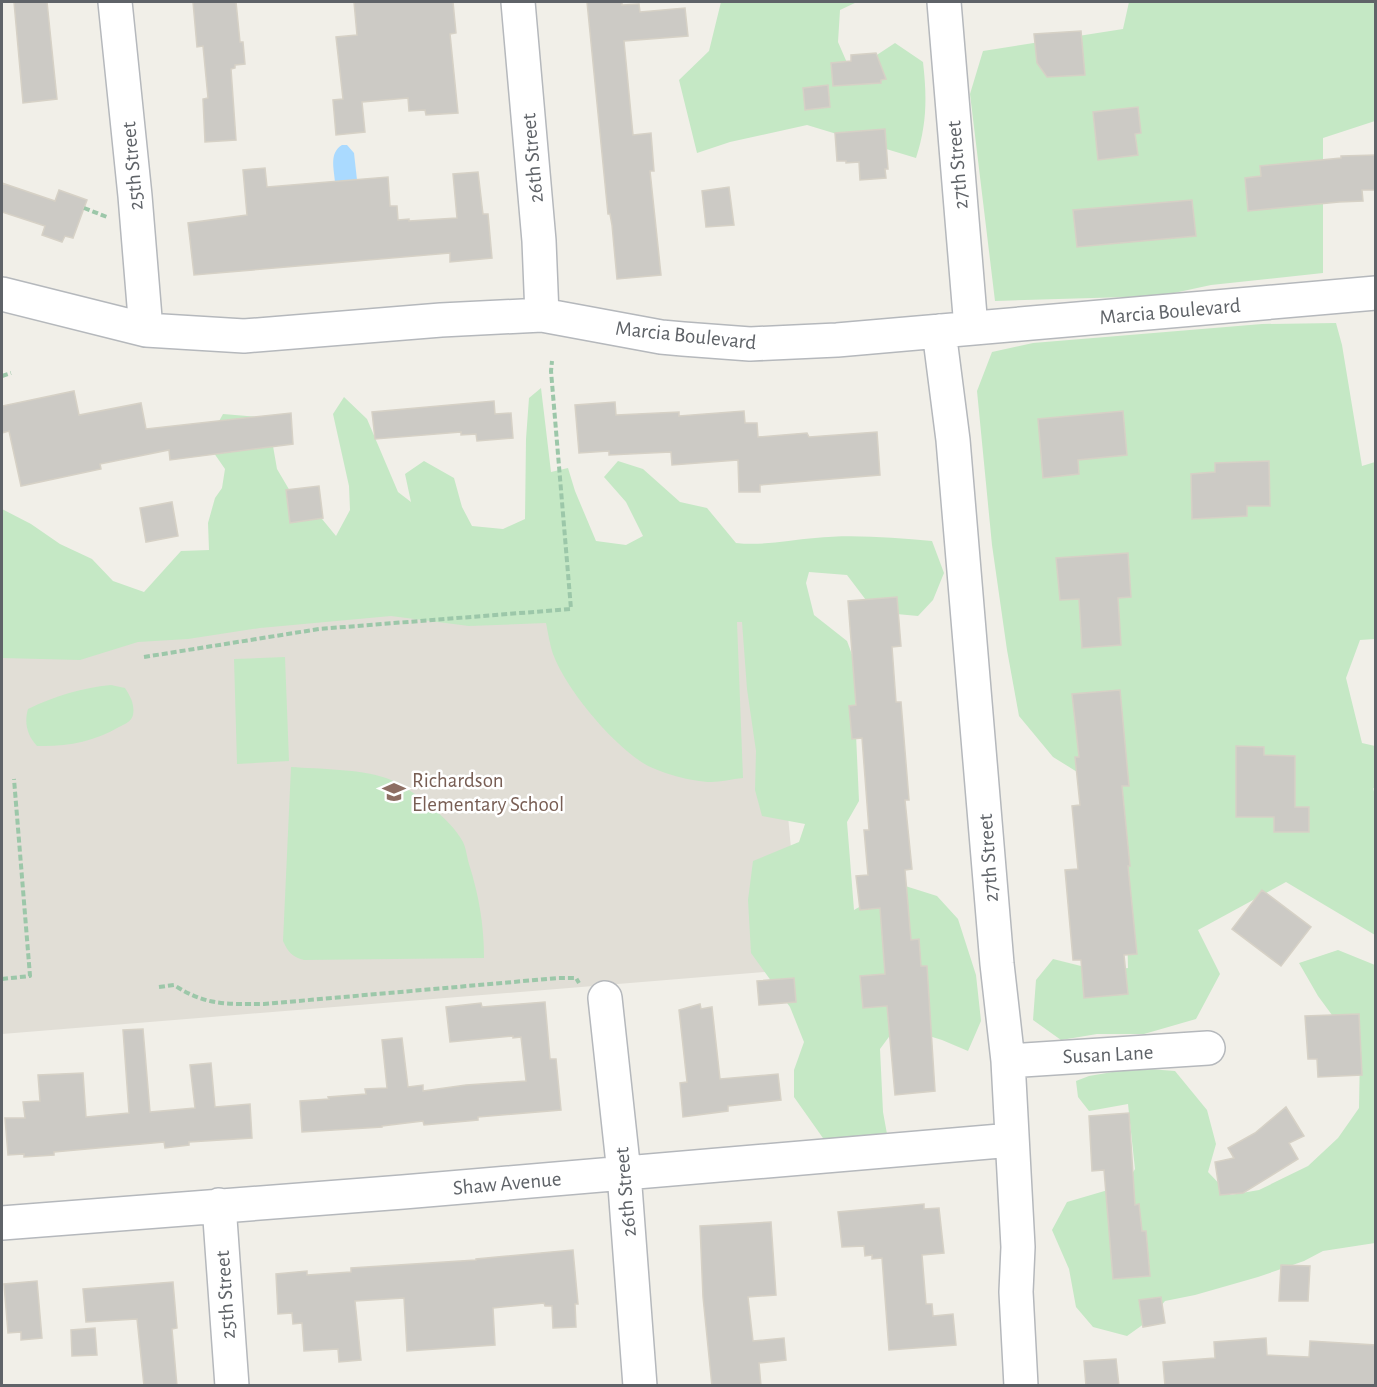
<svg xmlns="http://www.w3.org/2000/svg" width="1377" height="1387" font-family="'Alegreya Sans',sans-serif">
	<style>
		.education { fill: #e1ded6 }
		.green { fill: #c5e8c5 }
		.water { fill: #aadaff }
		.building { fill: #cccac5; stroke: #d6d1c6; stroke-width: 1.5 }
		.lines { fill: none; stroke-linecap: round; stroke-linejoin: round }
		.minor-casing { stroke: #b5b8bc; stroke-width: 36 }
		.path { stroke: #9cc7a9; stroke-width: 4; stroke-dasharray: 6 3; stroke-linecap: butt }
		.minor { stroke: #fff; stroke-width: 33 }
		.labels { text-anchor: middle; stroke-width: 5; stroke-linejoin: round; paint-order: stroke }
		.street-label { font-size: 21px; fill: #5f6368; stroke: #fff }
		.education-label { font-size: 21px; fill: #785e54; stroke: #fff; text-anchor: start }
	</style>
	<rect width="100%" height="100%" fill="#f1efe8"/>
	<path class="education" d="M767 586 802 969 2 1034V616Z"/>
	<path class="green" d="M721 2H857L840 10 838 42 851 72 895 43 923 62C927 97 927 124 916 158L807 125 730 142 697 153 679 80 709 51Z
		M1129 2H1375V121L1323 138V273L1211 285 1160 296 995 301 970 94 983 51 1123 29Z
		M1336 323 1342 345 1362 466 1375 462V639L1360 640 1346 678 1362 743 1375 746V789L1373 788 1376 799 1375 935 1286 882 1198 930 1220 974 1196 1019 1144 1034H1097L1061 1040 1033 1020 1036 980 1053 959 1101 971 1128 968 1124 801 1053 757 1019 716 1007 650 992 545 977 391 992 352 1033 343 1262 324Z
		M541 388 551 472 568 468 575 491 596 541 626 545 643 536 626 502 604 477 618 461 643 469 680 502 707 508 736 543C763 546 788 540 815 538 854 534 894 538 932 541L944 573 933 600 918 616 875 612 847 575 809 572 806 583 814 615 847 641 854 660 856 682 855 712 859 801 847 822 854 910 899 884 937 896 958 919 976 975 981 1021 968 1051 942 1040 897 1026 880 1049 883 1112 887 1134 859 1149 830 1148 794 1097V1070L804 1042 790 1007 751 953 748 900 753 861 799 842 805 824 762 816 755 790 756 751 747 689 742 622H737L743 778C732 779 721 782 711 782 692 782 655 772 640 761 609 740 566 689 553 654 550 645 548 633 546 623L469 626 391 616 260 628 188 639 138 642 80 660 2 658V509L31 524 60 544 92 559 113 581 144 592 181 551 209 550 208 523 215 498 222 488 225 469 207 443 223 414 258 417 273 446 277 469 297 503 322 519 336 536 350 510 349 486 333 414 344 397 367 419 398 492 411 502 405 474 424 461 454 478 462 507 472 526 503 529 525 519 526 439 529 398Z
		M285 657 289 761 237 764 234 659Z
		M111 685 125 688C130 696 135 704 133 715 131 722 125 724 119 727 94 742 65 747 37 746 27 735 24 723 28 709 55 696 81 688 111 685Z
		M291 767C319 769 360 769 386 778 409 786 452 820 463 842 466 848 467 857 469 864 479 896 484 925 484 958L304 960C292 957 288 952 283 941Z
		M1338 950 1375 965V1243L1323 1251 1304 1261 1258 1277 1195 1295 1165 1301 1148 1321 1127 1336 1093 1327 1076 1307 1069 1269 1052 1230 1067 1202 1125 1185 1135 1169 1128 1104 1089 1111 1078 1097 1076 1081 1089 1076 1136 1068 1175 1071 1207 1110 1216 1144 1208 1172 1230 1195 1259 1190 1308 1166 1338 1138 1359 1108 1360 1053 1318 996 1299 963Z"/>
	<path class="water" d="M342 145H347L354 153 357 180 335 182C334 168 329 153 342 145Z"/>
	<path class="building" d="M14 2H47L57 99 23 103Z
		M193 2H236L240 42H243L245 64 235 65V68L231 69 236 140 205 142 203 99 208 98 203 46 197 47Z
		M354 2H453L456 33 450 34 458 113 426 115 425 110 409 111 408 98 362 102 365 132 336 135 333 100 343 99 336 37 357 35Z
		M587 2H622V5L639 4 640 12 685 8 688 36 624 41 633 135 651 133 654 171H650L661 275 617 279 612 225 610 214H608Z
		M1081 31 1085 75 1047 77 1037 63 1034 34Z
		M876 53 886 79 881 80V83L833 86 831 63 851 61V55Z
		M828 85 830 107 805 110 803 88Z
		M1138 107 1141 133 1135 134 1138 155 1098 160 1093 112Z
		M885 129 888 169H885L886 178 860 180 859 162 846 163V161H837L835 133Z
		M1376 155V190H1362L1363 201 1339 202 1248 211 1245 178 1261 176 1260 166 1341 158V156Z
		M265 168 267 187 388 177 390 206H397L398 220 409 219V221L457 218 453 174 478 172 483 214H488L492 258 450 262V253L194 275 188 223 247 215 243 170Z
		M2 183 55 201 59 190 87 200 73 238 65 236 62 242 42 235 45 226 2 212Z
		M729 187 734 225 706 227 702 191Z
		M1192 200 1196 236 1077 247 1073 210Z
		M74 391 79 415 141 403 146 429 291 413 293 444 170 460 169 450 100 464 101 469 21 486 9 431 2 433V406Z
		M494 401 495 414 511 413 513 438 477 441 476 434 461 435V432L375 439 372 412Z
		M615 402 616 415 679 412V416L744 411 745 423H757L758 437 807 433 809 437 877 432 880 475 760 485V492H739L738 460 672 465 671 452 609 455V451L579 453 575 405Z
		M1123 411 1127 455 1078 460 1079 474 1043 478 1038 419Z
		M1269 461 1270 506H1247V516L1192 519 1191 474 1215 472V463Z
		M319 486 323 518 290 523 286 490Z
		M172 502 178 536 146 542 140 508Z
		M1128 553 1131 597 1118 598 1121 645 1082 648 1079 599 1060 600 1056 558Z
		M897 597 901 646 892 647 896 702H901L909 800H905L912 869 905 870 911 940 919 939 921 966H927L935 1091 895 1095 887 1006 863 1008 860 976 885 974 880 908 860 910 856 876 868 875 864 830H869L862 738 852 739 849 706 856 705 848 601Z
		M1120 690 1129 786H1122L1130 866H1128L1137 954 1124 955 1128 994 1084 998 1081 960H1073L1065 870 1078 869 1072 806 1080 805 1075 757H1079L1072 694Z
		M1236 746 1264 747V755L1295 756V807H1309V832H1274V817H1236Z
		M1262 890 1311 927 1281 966 1232 929Z
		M794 978 796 1002 759 1005 757 981Z
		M545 1002 550 1059H556L561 1110 478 1117V1120L424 1125 423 1121 382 1126V1127L302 1132 300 1101 329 1099 328 1097 366 1094 365 1089 387 1088 382 1040 402 1038 408 1087 423 1085V1091L466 1085 526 1081 521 1037 513 1038V1036L450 1042 446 1007 481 1003 482 1007Z
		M700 1004 701 1009 712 1007 720 1079 778 1074 781 1100 728 1106V1111L683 1117 680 1083 687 1082 679 1010Z
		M1359 1014 1362 1075 1318 1077 1317 1059H1308L1305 1016Z
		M143 1029 150 1112 195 1108 190 1065 211 1063 215 1107 250 1104 252 1138 189 1142V1145L165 1148 164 1142 54 1152V1155L24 1157V1154L8 1155 5 1118H25L23 1102 40 1101 38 1075 83 1073 86 1117 129 1113 123 1030Z
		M1286 1107 1304 1136 1289 1143 1298 1159 1243 1193 1220 1195 1215 1162 1234 1158 1228 1148 1255 1133Z
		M1129 1113 1135 1205 1139 1204 1142 1231H1146L1150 1276 1113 1279 1104 1170 1092 1171 1089 1116Z
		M924 1204V1209L939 1208 944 1253 922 1255 926 1304H932L933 1316 953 1314 956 1345 889 1350 882 1258 872 1259V1255L865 1256 864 1246 842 1247 838 1212Z
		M771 1222 776 1295 748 1297 753 1341 784 1338 786 1360 759 1363 761 1386H712L703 1297 700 1226Z
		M573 1250 578 1304H575L576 1327 553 1328 552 1306H545L544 1303 493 1308 495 1345 407 1351 404 1298 355 1301 361 1360 339 1362 338 1349 304 1351 302 1323 293 1324 292 1313 278 1314 276 1274 307 1271V1275L351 1272V1268L476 1260V1259Z
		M1281 1265 1310 1266 1308 1301H1279Z
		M37 1281 42 1338 21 1340V1332L8 1333 4 1284Z
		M173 1282 177 1328 172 1329 177 1386H144L137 1319 86 1322 83 1289Z
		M1161 1297 1165 1323 1143 1327 1139 1300Z
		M95 1328 97 1355 72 1356 71 1330Z
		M1266 1338 1267 1355 1309 1357 1310 1341 1376 1345V1386H1165L1163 1362 1215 1358 1214 1342Z
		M1116 1359 1119 1386H1086L1084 1361Z"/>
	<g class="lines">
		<g class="minor-casing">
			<path id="minor" d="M115 2 135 196 146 330
				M518 2 539 241 542 315
				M944 2 971 328
				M2 294 146 330 244 336 441 320 542 315 661 337 683 339 750 344 837 340 1376 293
				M939 331 953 440 997 964 1008 1061 1018 1247 1016 1292 1021 1386
				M605 998 624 1173 640 1386
				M1008 1061 1208 1048
				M219 1205 232 1386
				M2 1223 403 1192 1012 1140"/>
		</g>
		<path class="path" d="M84 208 107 217
			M2 376 11 373
			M144 657 319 629 571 609 551 371 552 361
			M2 979 30 976 14 779
			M159 987 174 985C206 1006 227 1004 264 1004L558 978H576L579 983"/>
		<use href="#minor" class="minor"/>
	</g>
	<defs>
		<g id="school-bare" transform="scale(1.8)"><path d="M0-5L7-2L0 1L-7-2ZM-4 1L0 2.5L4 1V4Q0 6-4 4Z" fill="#8d6e63" stroke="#fff" stroke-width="2.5" paint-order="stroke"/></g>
	</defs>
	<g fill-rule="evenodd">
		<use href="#school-bare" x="394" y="792"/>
	</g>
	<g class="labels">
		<g class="street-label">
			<text transform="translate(532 158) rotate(-95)" y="7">26th Street</text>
			<text transform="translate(957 165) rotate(-95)" y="7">27th Street</text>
			<text transform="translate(132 166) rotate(-95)" y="7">25th Street</text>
			<text transform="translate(1170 311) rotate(-5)" y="7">Marcia Boulevard</text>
			<text transform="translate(686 335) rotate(6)" y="7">Marcia Boulevard</text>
			<text transform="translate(988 858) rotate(-94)" y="7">27th Street</text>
			<text transform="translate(1108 1054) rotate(-3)" y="7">Susan Lane</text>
			<text transform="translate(507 1183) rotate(-5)" y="7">Shaw Avenue</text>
			<text transform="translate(625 1192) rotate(-95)" y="7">26th Street</text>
			<text transform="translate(225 1295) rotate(-94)" y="7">25th Street</text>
		</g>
		<g class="education-label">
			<text x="412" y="787">Richardson<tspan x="412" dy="24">Elementary School</tspan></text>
		</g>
	</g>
	<rect width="1377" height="1387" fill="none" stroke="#5f6368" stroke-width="6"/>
</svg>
